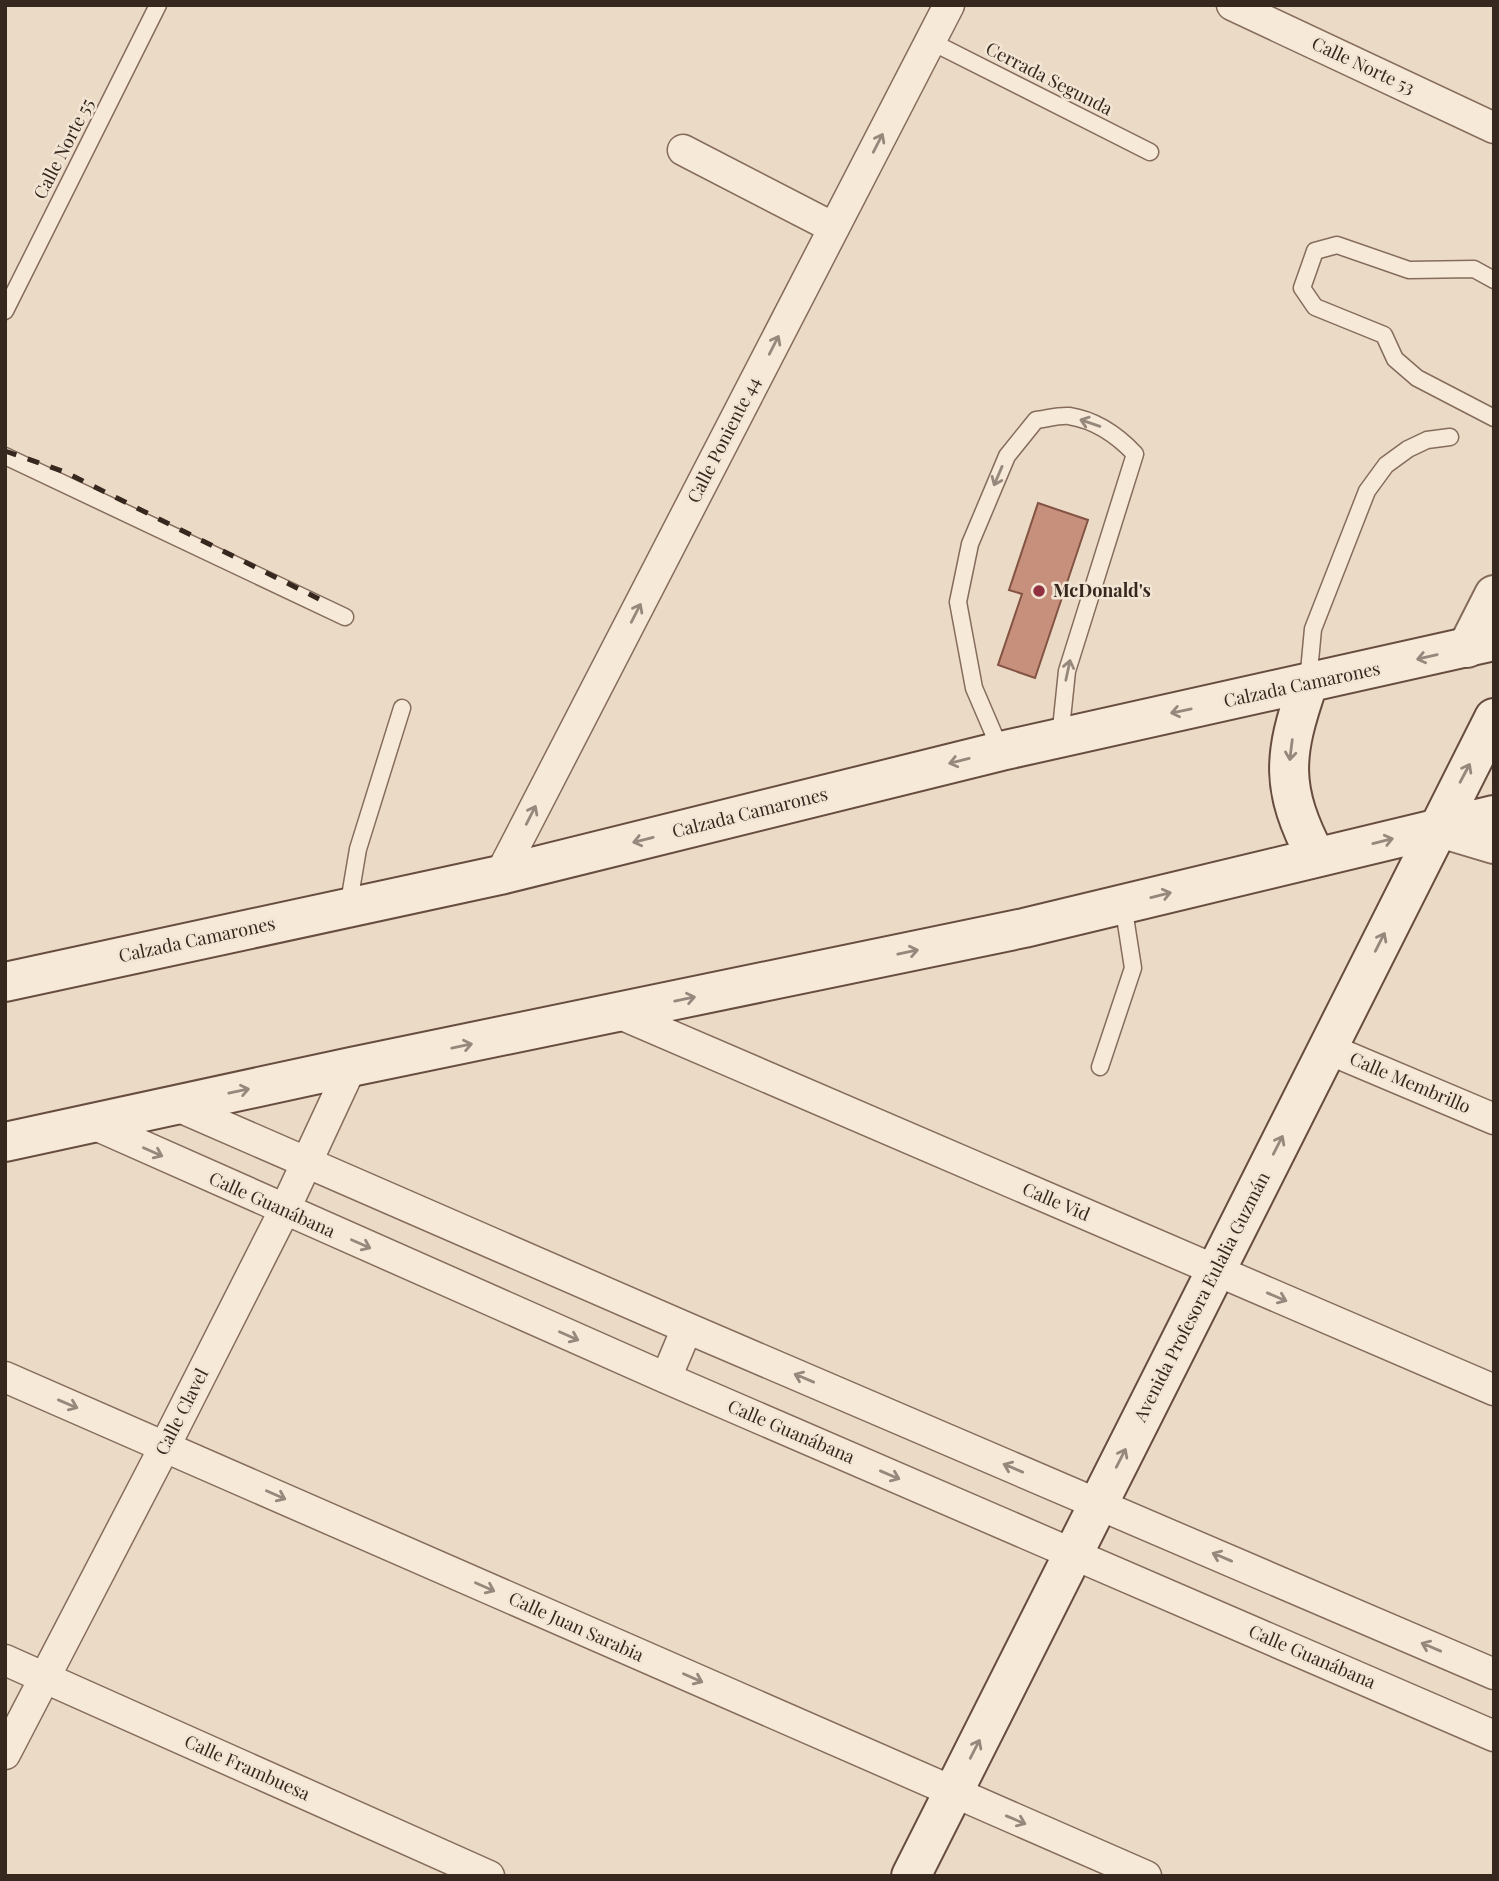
<svg xmlns="http://www.w3.org/2000/svg" width="1499" height="1881" font-family="'Playfair Display',serif">
	<style>
		.building { fill: #c7907d; stroke: #835344; stroke-width: 2 }
		.lines { fill: none; stroke-linecap: round; stroke-linejoin: round }
		.service-casing { stroke: #856c5c; stroke-width: 19 }
		.minor-casing { stroke: #856c5c; stroke-width: 33 }
		.tertiary-casing { stroke: #856c5c; stroke-width: 42 }
		.secondary-casing { stroke: #674d3f; stroke-width: 42 }
		.service { stroke: #f7e9d8; stroke-width: 16 }
		.minor { stroke: #f7e9d8; stroke-width: 30 }
		.tertiary { stroke: #f7e9d8; stroke-width: 38 }
		.secondary { stroke: #f7e9d8; stroke-width: 38 }
		.rail { stroke: #36271f; stroke-width: 5; stroke-dasharray: 12 12; stroke-linecap: butt }
		.oneway { stroke: #96887c }
		.poi-dot { fill: #913040; stroke: #f3e5d4; stroke-width: 2.5 }
		.labels { text-anchor: middle; stroke-width: 5; stroke-linejoin: round; paint-order: stroke }
		.street-label { font-size: 18px; fill: #36271f; stroke: #f3e5d4 }
		.poi-label { font-size: 18px; font-weight: bold; fill: #36271f; stroke: #f3e5d4; text-anchor: start }
	</style>
	<rect width="100%" height="100%" fill="#ebdac5"/>
	<path class="building" d="M1038 503 1088 520 1035 678 998 665 1022 594 1009 590Z"/>
	<g class="lines">
		<g class="service-casing">
			<path id="service" d="M930 41 1150 152
				M1494 280 1474 269 1409 270 1337 245 1315 251 1302 288 1315 307 1384 335 1395 359 1417 378 1494 418
				M5 311 158 5
				M5 456 345 617
				M1308 682 1313 629 1367 491 1386 465 1408 449 1427 440 1450 437
				M1001 751 974 688 958 602 970 544 1007 456 1036 420C1046 419 1059 415 1069 416 1095 420 1118 436 1135 454L1067 671 1060 738
				M348 908 358 849 402 708
				M1100 1067 1133 968 1123 904"/>
		</g>
		<g class="minor-casing">
			<path id="minor" d="M1232 5 1494 128
				M683 150 834 228
				M500 875 949 5
				M618 1013 1494 1390
				M1326 1048 1494 1119
				M175 1105 687 1328 1494 1674
				M91 1123 666 1378 1494 1736
				M5 1377 1146 1876
				M666 1378 687 1328
				M5 1660 489 1876
				M5 1754 165 1446 284 1211 351 1067"/>
		</g>
		<g class="tertiary-casing">
			<path id="tertiary" d="M1467 648 1494 595
				M1437 827 1494 844"/>
		</g>
		<g class="secondary-casing">
			<path id="secondary" d="M1308 684C1283 756 1280 788 1316 857
				M5 982 500 875 1001 751 1494 641
				M5 1142 351 1067 1024 928 1494 815
				M911 1876 1494 718"/>
		</g>
		<use href="#service" class="service"/>
		<use href="#minor" class="minor"/>
		<use href="#tertiary" class="tertiary"/>
		<use href="#secondary" class="secondary"/>
		<path class="rail" d="M5 451 65 472 319 599"/>
	</g>
	<defs><path id="oneway-shaft" d="M-6 0H5M1.5-3L5.5 0L1.5 3" fill="none" stroke-width="1.6" stroke-linecap="round" stroke-linejoin="round" transform="scale(1.75)"/></defs>
	<g class="oneway">
		<use href="#oneway-shaft" transform="translate(878 143) rotate(-63)"/>
		<use href="#oneway-shaft" transform="translate(774 345) rotate(-63)"/>
		<use href="#oneway-shaft" transform="translate(1090 423) rotate(-161)"/>
		<use href="#oneway-shaft" transform="translate(998 476) rotate(113)"/>
		<use href="#oneway-shaft" transform="translate(636 613) rotate(-63)"/>
		<use href="#oneway-shaft" transform="translate(1427 657) rotate(167)"/>
		<use href="#oneway-shaft" transform="translate(1068 670) rotate(-78)"/>
		<use href="#oneway-shaft" transform="translate(1181 711) rotate(168)"/>
		<use href="#oneway-shaft" transform="translate(1291 750) rotate(97)"/>
		<use href="#oneway-shaft" transform="translate(959 761) rotate(166)"/>
		<use href="#oneway-shaft" transform="translate(1465 773) rotate(-62)"/>
		<use href="#oneway-shaft" transform="translate(531 815) rotate(-63)"/>
		<use href="#oneway-shaft" transform="translate(643 840) rotate(166)"/>
		<use href="#oneway-shaft" transform="translate(1383 841) rotate(-14)"/>
		<use href="#oneway-shaft" transform="translate(1161 895) rotate(-14)"/>
		<use href="#oneway-shaft" transform="translate(1380 942) rotate(-63)"/>
		<use href="#oneway-shaft" transform="translate(908 952) rotate(-12)"/>
		<use href="#oneway-shaft" transform="translate(685 999) rotate(-12)"/>
		<use href="#oneway-shaft" transform="translate(462 1046) rotate(-12)"/>
		<use href="#oneway-shaft" transform="translate(239 1091) rotate(-12)"/>
		<use href="#oneway-shaft" transform="translate(1278 1145) rotate(-63)"/>
		<use href="#oneway-shaft" transform="translate(153 1152) rotate(24)"/>
		<use href="#oneway-shaft" transform="translate(361 1244) rotate(24)"/>
		<use href="#oneway-shaft" transform="translate(1277 1297) rotate(23)"/>
		<use href="#oneway-shaft" transform="translate(569 1336) rotate(24)"/>
		<use href="#oneway-shaft" transform="translate(804 1378) rotate(-157)"/>
		<use href="#oneway-shaft" transform="translate(68 1404) rotate(23)"/>
		<use href="#oneway-shaft" transform="translate(1121 1458) rotate(-63)"/>
		<use href="#oneway-shaft" transform="translate(1013 1468) rotate(-157)"/>
		<use href="#oneway-shaft" transform="translate(890 1475) rotate(23)"/>
		<use href="#oneway-shaft" transform="translate(276 1495) rotate(24)"/>
		<use href="#oneway-shaft" transform="translate(1222 1557) rotate(-157)"/>
		<use href="#oneway-shaft" transform="translate(485 1587) rotate(24)"/>
		<use href="#oneway-shaft" transform="translate(1431 1647) rotate(-157)"/>
		<use href="#oneway-shaft" transform="translate(693 1678) rotate(24)"/>
		<use href="#oneway-shaft" transform="translate(975 1749) rotate(-63)"/>
		<use href="#oneway-shaft" transform="translate(1016 1820) rotate(23)"/>
	</g>
	<circle class="poi-dot" cx="1039" cy="591" r="7"/>
	<g class="labels">
		<g class="street-label">
			<text transform="translate(1363 66) rotate(25)" y="6">Calle Norte 53</text>
			<text transform="translate(1049 79) rotate(27)" y="6">Cerrada Segunda</text>
			<text transform="translate(64 149) rotate(-63)" y="6">Calle Norte 55</text>
			<text transform="translate(724 440) rotate(-63)" y="6">Calle Poniente 44</text>
			<text transform="translate(1302 685) rotate(-12)" y="6">Calzada Camarones</text>
			<text transform="translate(750 813) rotate(-14)" y="6">Calzada Camarones</text>
			<text transform="translate(197 940) rotate(-12)" y="6">Calzada Camarones</text>
			<text transform="translate(1410 1083) rotate(23)" y="6">Calle Membrillo</text>
			<text transform="translate(1056 1202) rotate(23)" y="6">Calle Vid</text>
			<text transform="translate(272 1205) rotate(24)" y="6">Calle Guanábana</text>
			<text transform="translate(1202 1297) rotate(-63)" y="6">Avenida Profesora Eulalia Guzmán</text>
			<text transform="translate(182 1412) rotate(-63)" y="6">Calle Clavel</text>
			<text transform="translate(791 1432) rotate(23)" y="6">Calle Guanábana</text>
			<text transform="translate(576 1627) rotate(24)" y="6">Calle Juan Sarabia</text>
			<text transform="translate(1312 1657) rotate(23)" y="6">Calle Guanábana</text>
			<text transform="translate(247 1768) rotate(24)" y="6">Calle Frambuesa</text>
		</g>
		<g class="poi-label">
			<text x="1053" y="597">McDonald's</text>
		</g>
	</g>
	<rect width="1499" height="1881" fill="none" stroke="#36271f" stroke-width="14"/>
</svg>
